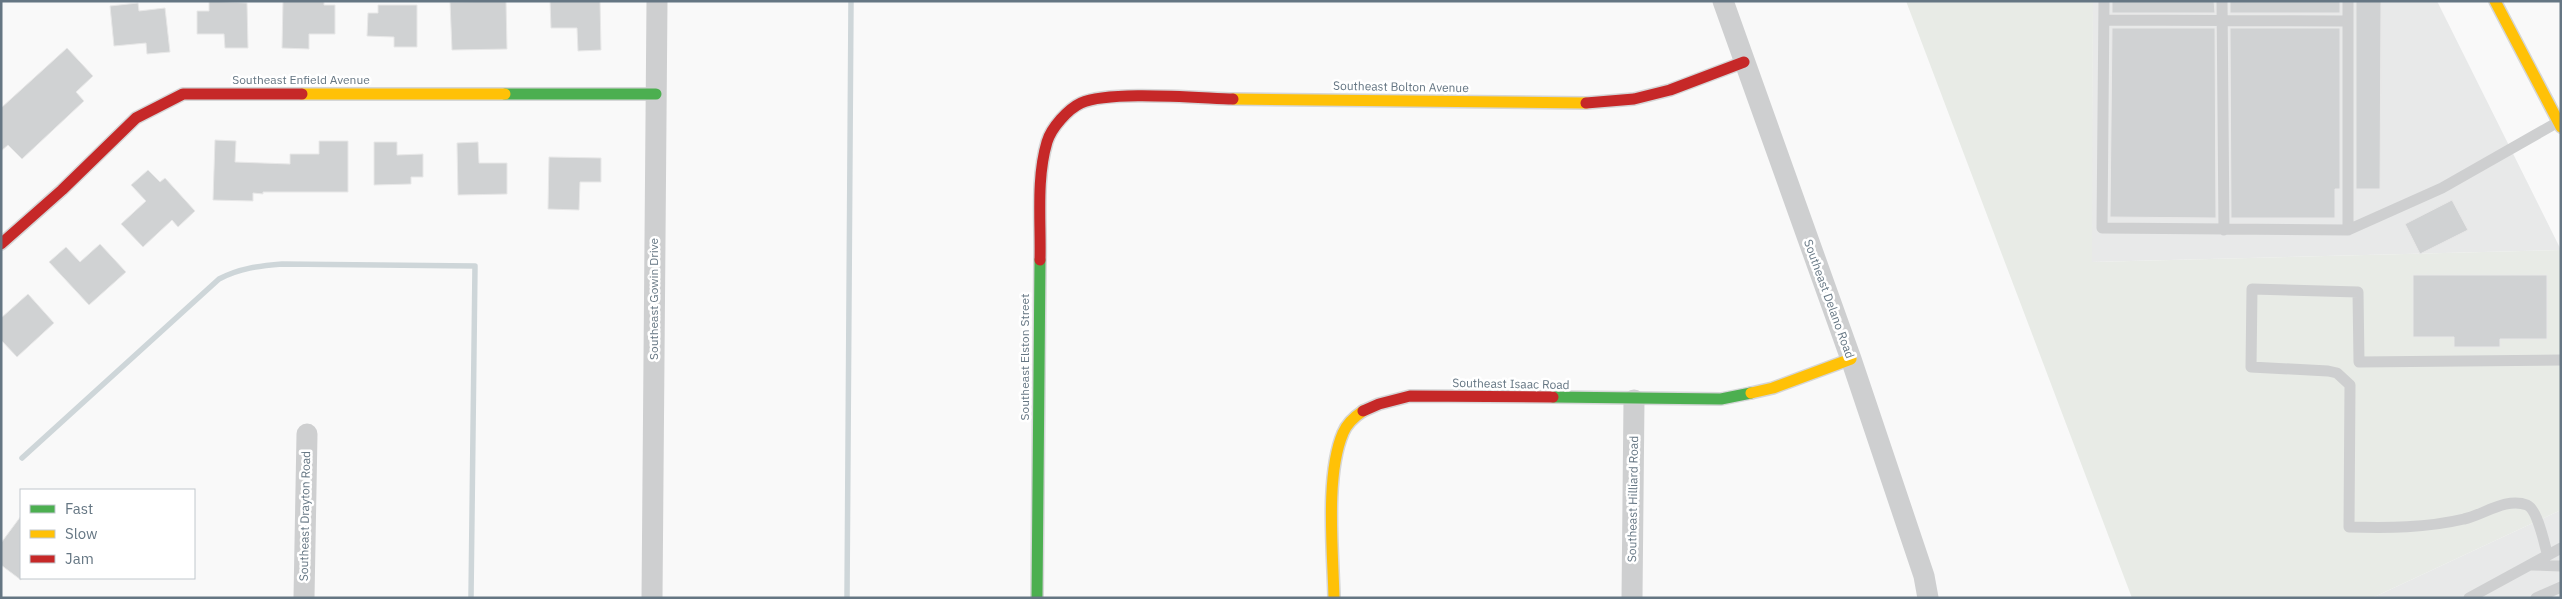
<svg xmlns="http://www.w3.org/2000/svg" width="2562" height="599" font-family="'IBM Plex Sans',sans-serif">
	<style>
		.built { fill: #e8e9e9 }
		.green { fill: #e8ebe6 }
		.lines { fill: none; stroke-linecap: round; stroke-linejoin: round }
		.stream { stroke: #ced6d9; stroke-width: 5.5 }
		.building { fill: #d0d2d3; stroke: #e8e8e8 }
		.fast-casing { stroke: #d5d6d7; stroke-width: 14 }
		.slow-casing { stroke: #d5d6d7; stroke-width: 14 }
		.jam-casing { stroke: #d5d6d7; stroke-width: 14 }
		.lane { stroke: #cecfd0; stroke-width: 11 }
		.street { stroke: #cecfd0; stroke-width: 21 }
		.fast { stroke: #4caf50; stroke-width: 11 }
		.slow { stroke: #ffc107; stroke-width: 11 }
		.jam { stroke: #c62828; stroke-width: 11 }
		.labels { text-anchor: middle; stroke-width: 5; stroke-linejoin: round; paint-order: stroke }
		.street-label { font-size: 12px; fill: #657683; stroke: #fff }
	</style>
	<rect width="100%" height="100%" fill="#f9f9f9"/>
	<path class="built" d="M2093 1H2437L2561 250 2091 262Z
		M2561 510V598H2372Z"/>
	<path class="green" d="M1906 1H2093L2092 262 2561 250V510L2372 598H2132Z"/>
	<g class="lines">
		<path class="stream" d="M22 458 219 279C240 268 259 266 282 264L475 266 471 598
			M847 598 851 1"/>
	</g>
	<path class="building" d="M209 1 247 3 248 48H225L224 34H197V11H209Z
		M283 1H324V5H335V34H309V49L282 48Z
		M506 1 507 49 452 50 450 2Z
		M550 1H600L601 50 578 51 577 28H551Z
		M2112 1H2214L2215 13H2112Z
		M2230 1H2340V13H2230Z
		M2356 1H2381L2380 189H2356Z
		M138 3 139 11 165 8 170 52 147 54 146 43 114 46 110 6Z
		M378 5H417V47H394V37L367 36 368 13H378Z
		M2112 28H2215L2216 218 2110 217Z
		M2230 28H2340V189H2335V218H2231Z
		M67 48 93 76 76 92 84 101 22 159 8 145 1 151V108Z
		M215 140 236 141 235 162 290 164V154H319V141H348V192H263V194L253 193V201L213 200Z
		M374 142H397V155L423 154V177H411V184L374 185Z
		M478 142 479 163H507V194L458 195 457 143Z
		M549 157 601 158V182H580L579 210 548 209Z
		M148 170 160 182 165 178 195 211 178 227 172 220 143 247 121 224 146 201 131 185Z
		M2452 200 2468 230 2420 254 2405 224Z
		M100 244 126 272 89 305 49 262 66 247 80 262Z
		M2413 275H2547V339H2500V347H2454V337H2413Z
		M28 294 54 323 17 357 1 340V318Z
		M21 516V580L1 565V543Z"/>
	<g class="lines">
		<g class="fast-casing">
			<path id="fast" d="M505 94H656
				M1553 397 1721 399 1751 393
				M1037 598 1040 260"/>
		</g>
		<g class="slow-casing">
			<path id="slow" d="M2495 1 2561 127
				M302 94H505
				M1233 99 1586 103
				M1751 393 1773 388 1851 359
				M1334 598C1333 552 1325 475 1343 433 1347 423 1354 417 1363 411"/>
		</g>
		<g class="jam-casing">
			<path id="jam" d="M1586 103 1634 99 1670 90 1744 62
				M1 244 62 190 136 118 183 94H302
				M1040 260C1041 221 1036 179 1047 142 1051 128 1068 109 1081 103 1109 90 1199 98 1233 99
				M1363 411 1379 404 1410 396 1553 397"/>
		</g>
		<path class="lane" d="M2104 1 2102 228 2348 230 2442 188 2558 122
			M2222 1 2224 230
			M2104 20 2348 21
			M2348 230V1
			M2547 553C2544 542 2537 509 2527 505 2506 497 2483 515 2464 519 2426 528 2388 528 2349 527L2350 385 2337 373 2328 371 2251 367 2252 289 2358 292 2359 362 2561 360
			M2532 565 2561 566
			M2469 598 2561 548
			M2536 598 2561 587"/>
		<path class="street" d="M1723 1 1851 359 1924 576 1928 598
			M304 598 307 434
			M652 598 657 1
			M1632 598 1634 400"/>
		<use href="#fast" class="fast"/>
		<use href="#slow" class="slow"/>
		<use href="#jam" class="jam"/>
	</g>
	<g class="labels">
		<g class="street-label">
			<text x="301" y="84">Southeast Enfield Avenue</text>
			<text transform="translate(1401 87) rotate(1)" y="4">Southeast Bolton Avenue</text>
			<text transform="translate(654 299) rotate(-90)" y="4">Southeast Gowin Drive</text>
			<text transform="translate(1829 299) rotate(70)" y="4">Southeast Delano Road</text>
			<text transform="translate(1025 357) rotate(-90)" y="4">Southeast Elston Street</text>
			<text transform="translate(1511 384) rotate(1)" y="4">Southeast Isaac Road</text>
			<text transform="translate(1633 499) rotate(-89)" y="4">Southeast Hilliard Road</text>
			<text transform="translate(305 516) rotate(-89)" y="4">Southeast Drayton Road</text>
		</g>
	</g>
	<rect width="2562" height="599" fill="none" stroke="#657683" stroke-width="5"/>
	<rect x="20" y="489" width="175" height="90" fill="#ffffff" stroke="#c1c8cd"/>
	<rect x="30" y="505" width="25" height="8" fill="#4caf50" stroke="#c1c8cd"/>
	<text x="65" y="514" font-size="15" fill="#657683">Fast</text>
	<rect x="30" y="530" width="25" height="8" fill="#ffc107" stroke="#c1c8cd"/>
	<text x="65" y="539" font-size="15" fill="#657683">Slow</text>
	<rect x="30" y="555" width="25" height="8" fill="#c62828" stroke="#c1c8cd"/>
	<text x="65" y="564" font-size="15" fill="#657683">Jam</text>
</svg>
